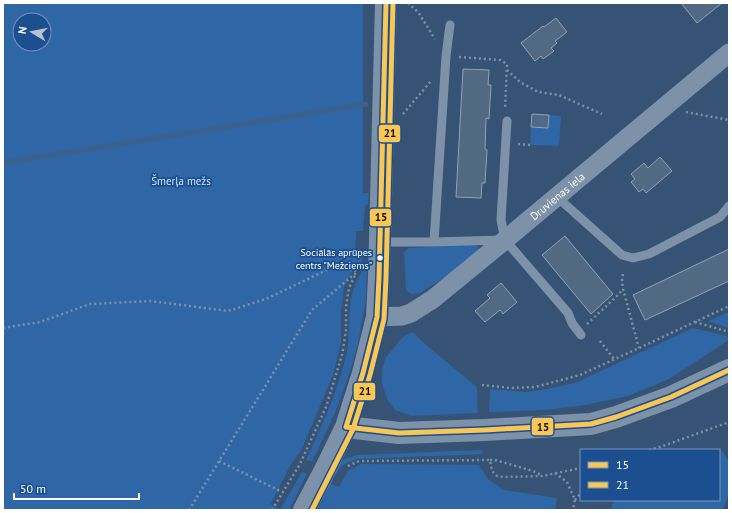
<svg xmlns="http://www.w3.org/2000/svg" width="732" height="513" font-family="'PT Sans',sans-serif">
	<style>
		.green { fill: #2f66a5; fill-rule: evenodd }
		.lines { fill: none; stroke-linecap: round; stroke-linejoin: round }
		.stream { stroke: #3b618d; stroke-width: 5 }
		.building { fill: #526984; stroke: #92a2b6 }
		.path { stroke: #7d92a8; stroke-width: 2.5; stroke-dasharray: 2 3; stroke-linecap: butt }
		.service { stroke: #7d92a8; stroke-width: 9 }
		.minor { stroke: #7d92a8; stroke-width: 19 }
		.tertiary { stroke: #7d92a8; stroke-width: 22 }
		.bus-1-casing { stroke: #1b4f8f; stroke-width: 8 }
		.bus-2-casing { stroke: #1b4f8f; stroke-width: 8 }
		.bus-1 { stroke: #fac654; stroke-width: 5 }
		.bus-2 { stroke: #fac654; stroke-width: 5 }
		.bus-dot { fill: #fff; stroke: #1b4f8f; stroke-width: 1.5 }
		.labels { text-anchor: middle; stroke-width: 3.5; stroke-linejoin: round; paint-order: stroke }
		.bus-label { font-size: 10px; fill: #fff; stroke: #1b4f8f; text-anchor: end }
		.park-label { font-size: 11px; fill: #cfe3fa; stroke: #1b4f8f }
		.street-label { font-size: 11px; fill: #fff; stroke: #1b4f8f }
		.line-badge { stroke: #1b4f8f; stroke-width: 1.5 }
		.pale-badge-label { font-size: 11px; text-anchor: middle; font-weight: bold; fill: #111 }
	</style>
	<rect width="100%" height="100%" fill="#365274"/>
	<path class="green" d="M3 3H363V193H369L368 204 365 206 363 231H356L355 256H362V262L353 270 344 287 341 312V343L333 375 301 451 291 464 271 504 280 510H3ZM20 20H44V44H20Z
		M549 115 561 116 559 146 530 145 531 127 548 128Z
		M475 245 481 250 479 255 420 293 411 294 406 290 404 252 409 248Z
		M362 271H367L366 300 358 343 351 368 335 413 312 462 306 460C322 425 339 389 347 351 349 344 348 337 349 330 349 308 350 290 362 271Z
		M729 312V328L708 321Z
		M693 328 727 336 729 340 669 379 628 396 585 405 546 410 489 412 490 389 526 392 546 389 575 383Z
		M413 332 425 344 477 387 478 413 411 416 395 410 387 399 382 383V370L386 357 404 336Z
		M483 450 482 454 356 459C346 463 342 464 336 474L333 473C340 460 342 459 357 455Z
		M722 451 729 461V492L723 510H610L614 500H719V452Z
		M361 464 479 465 488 479 504 490 557 498 555 510H315L328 483 339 487 348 471Z
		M302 472 307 474 289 510H280Z"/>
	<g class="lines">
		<path class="stream" d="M3 163 366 104"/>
	</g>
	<path class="building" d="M681 3H722L697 23Z
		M556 18 567 32 555 41 557 43 551 48 554 51 543 59 541 56 535 61 521 43 543 26 544 27Z
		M463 69 489 70 488 85H491L489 119 486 118 485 149 487 150 485 183H482L481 198 456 197Z
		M532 114 549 115 548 128 531 127Z
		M660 157 672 171 646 193 643 189 639 192 631 182 635 179 631 174 644 163 648 168Z
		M565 236 613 294 591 314 542 255Z
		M729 249V281L645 320 633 295Z
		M501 283 517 302 503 314 500 310 485 322 475 311 490 298 487 295Z"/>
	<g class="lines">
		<path class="path" d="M408 3 418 12 435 39
			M459 57 500 60 507 64 505 109
			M507 70 520 82 538 92 559 95 602 114
			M686 112 729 120
			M403 114 431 81
			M518 144 530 145
			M623 274 622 281 623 289 639 348
			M695 322 729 332
			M587 324 616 297 623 289
			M3 328 40 322 90 304 150 301 228 311 266 299 333 267 357 271
			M600 341 614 359
			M482 385 510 388 535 387 580 375 639 348 729 306
			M649 450 663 446 729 422
			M490 460H495L533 471 542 475
			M219 461 282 492
			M348 466 359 461 490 460 492 471 497 476 505 477 542 476 581 468
			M555 473 567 482 575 500 573 510
			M575 500 581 493
			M189 510 312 310 357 272
			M272 510 300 464 326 407 342 355 346 331V306L349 288 356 273"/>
		<path class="service" d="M507 121 501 220 505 240 568 313 572 323 581 335
			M557 197 622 255 633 258 649 254 720 217 729 206
			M379 242H434L502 240
			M434 242 446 56 450 25"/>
		<path class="minor" id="s1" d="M377 317 402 316 411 313 433 299 505 240 729 53"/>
		<path class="tertiary" d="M346 427 399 433 485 430 591 424 616 417 671 397 729 370
			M304 510 323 474 346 427 363 373 377 317 379 278 386 3"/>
		<g class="bus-1-casing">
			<path id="bus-1" d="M346 427 363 373 377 317 379 278 386 3
				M346 427 399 433 485 430 591 424 616 417 671 397 729 370"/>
		</g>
		<g class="bus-2-casing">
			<path id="bus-2" d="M312 510 353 429 370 375 384 319 386 278 393 3"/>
		</g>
		<use href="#bus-1" class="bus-1"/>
		<use href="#bus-2" class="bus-2"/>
	</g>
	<circle class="bus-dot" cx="380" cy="258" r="3.5"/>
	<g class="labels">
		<g class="bus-label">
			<text x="372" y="256">Sociālās aprūpes<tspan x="372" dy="13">centrs "Mežciems"</tspan></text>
		</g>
		<g class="park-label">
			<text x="181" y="185">Šmerļa mežs</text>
		</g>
		<g class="street-label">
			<text dy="4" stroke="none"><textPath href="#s1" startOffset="222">Druvienas iela</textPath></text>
		</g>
	</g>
	<g class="line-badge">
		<rect x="378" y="124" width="23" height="19" rx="4" fill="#fac654"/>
		<rect x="369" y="208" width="23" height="19" rx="4" fill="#fac654"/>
		<rect x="353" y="382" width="23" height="19" rx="4" fill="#fac654"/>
		<rect x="531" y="417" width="23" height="19" rx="4" fill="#fac654"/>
	</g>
	<g class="pale-badge-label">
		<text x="390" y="137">21</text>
		<text x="381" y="221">15</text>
		<text x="365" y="395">21</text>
		<text x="543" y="431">15</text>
	</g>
	<rect width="732" height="513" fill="none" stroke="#ffffff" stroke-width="8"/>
	<rect x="580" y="449" width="140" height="52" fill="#1b4f8f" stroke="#7695bc"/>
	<rect x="588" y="462" width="20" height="6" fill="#fac654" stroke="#7695bc"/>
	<text x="616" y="469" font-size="12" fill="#ffffff">15</text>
	<rect x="588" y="482" width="20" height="6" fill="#fac654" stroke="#7695bc"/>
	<text x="616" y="489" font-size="12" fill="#ffffff">21</text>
	<g transform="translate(32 32) rotate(280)"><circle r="19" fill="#1b4f8f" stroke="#7695bc"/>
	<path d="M0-3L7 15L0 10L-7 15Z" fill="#b9c2ce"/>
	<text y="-6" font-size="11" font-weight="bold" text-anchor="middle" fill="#ffffff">N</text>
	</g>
	<path d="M14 493v6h125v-6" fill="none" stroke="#ffffff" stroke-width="2"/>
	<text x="20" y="493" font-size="12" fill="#ffffff" stroke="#1b4f8f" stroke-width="3" paint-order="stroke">50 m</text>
</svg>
